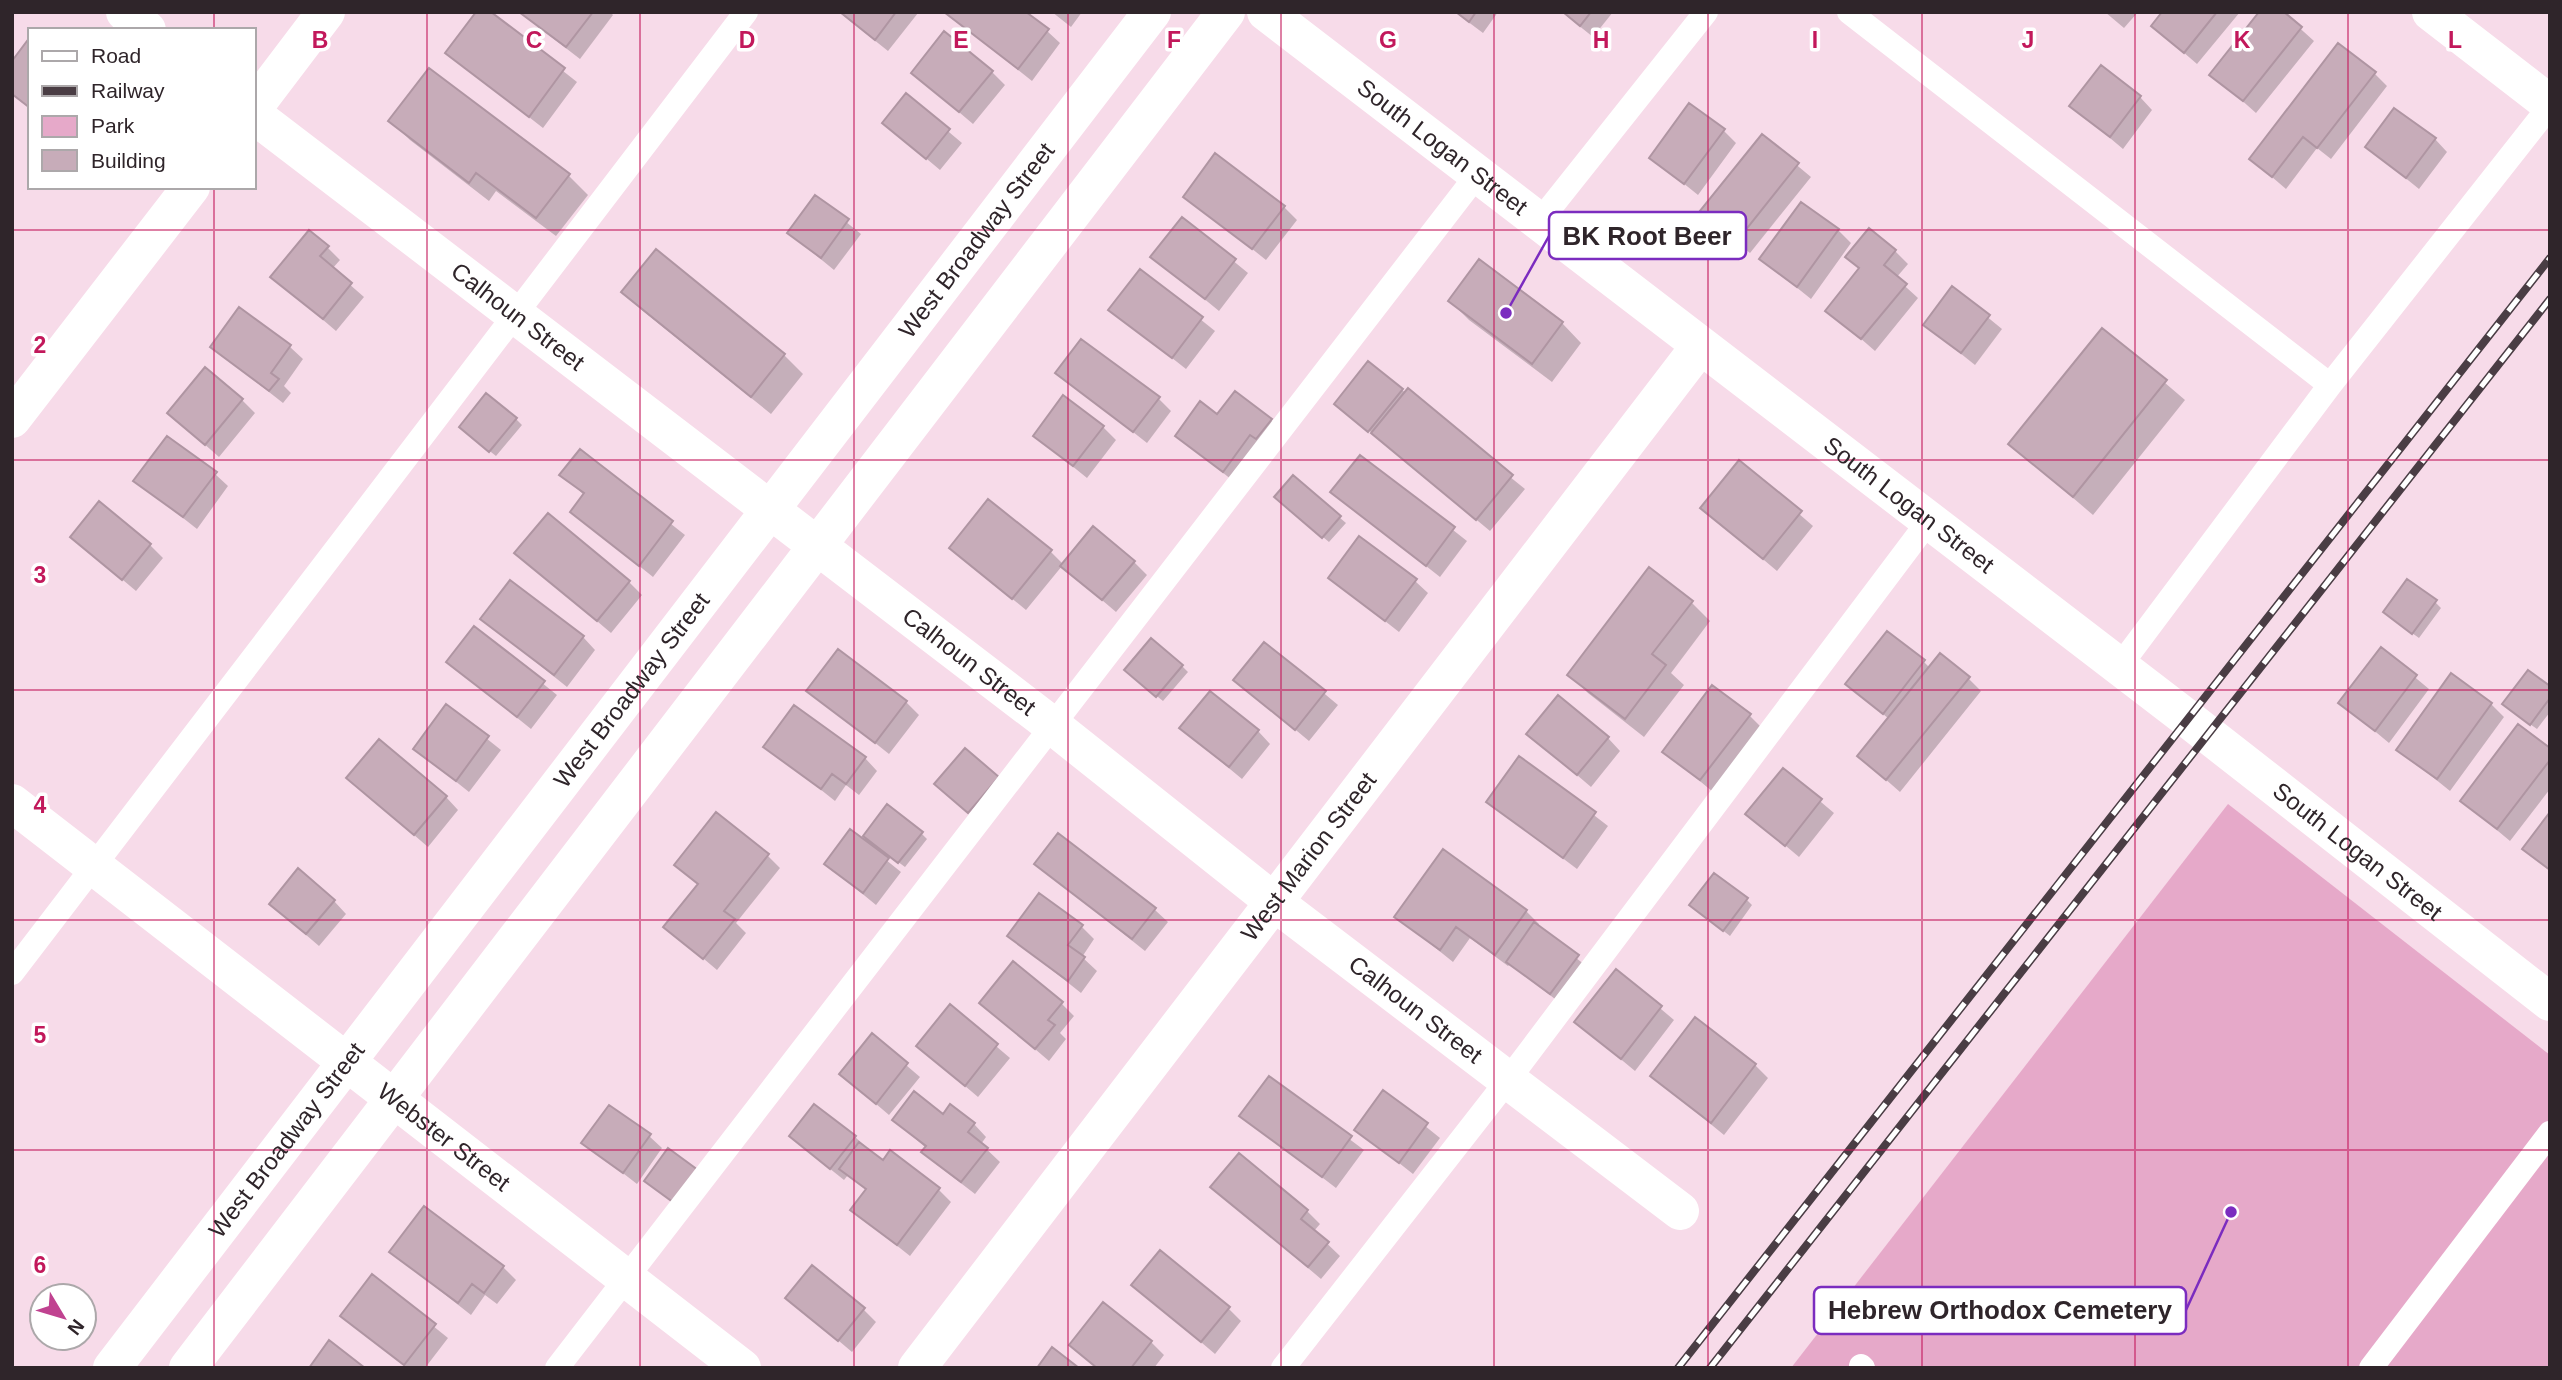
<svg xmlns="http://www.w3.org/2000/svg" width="2562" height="1380" font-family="Helvetica,sans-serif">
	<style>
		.green { fill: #e6a9c9 }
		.shadow { fill: #0003 }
		.building { fill: #c7acb9; stroke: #af95a2; stroke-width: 2 }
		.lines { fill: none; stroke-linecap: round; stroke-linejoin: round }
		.service { stroke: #fff; stroke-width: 24 }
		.minor { stroke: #fff; stroke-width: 38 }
		.tertiary { stroke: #fff; stroke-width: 38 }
		.rail-casing { stroke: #4a3d44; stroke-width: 8 }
		.rail { stroke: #fff; stroke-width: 5; stroke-dasharray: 16; stroke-linecap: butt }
		.grid { fill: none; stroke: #c2185b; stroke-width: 2; stroke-opacity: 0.55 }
		.labels { text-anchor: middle; stroke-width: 7; stroke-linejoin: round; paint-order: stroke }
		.street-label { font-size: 24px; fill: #2f252a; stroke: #fff }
		.grid-label { font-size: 23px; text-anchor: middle; font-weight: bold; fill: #c2185b; stroke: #fff; stroke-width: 7; stroke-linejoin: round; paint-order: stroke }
		.leader { fill: none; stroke: #7b2cbf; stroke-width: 2.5 }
		.callout-dot { fill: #7b2cbf; stroke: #fff; stroke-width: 2.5 }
		.callout { fill: #fff; stroke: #7b2cbf; stroke-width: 2.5 }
		.callout-label { font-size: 26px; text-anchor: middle; font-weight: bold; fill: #2f252a }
	</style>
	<rect width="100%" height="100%" fill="#f7dbe9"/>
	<path class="green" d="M2228 804 2550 1055V1368H1791Z"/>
	<path class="shadow" d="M488 12 577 82 543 128 447 53Z
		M519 12H610L613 15 580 59Z
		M839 12H917L918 13 888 51Z
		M946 12 1047 31 1060 43 1032 81Z
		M1052 12H1082L1071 27Z
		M1455 12H1498L1483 33Z
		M1562 12H1613L1593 37Z
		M2105 12H2138L2124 28Z
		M2164 12H2240L2197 64 2153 26Z
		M2282 12 2314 41 2256 113 2212 74Z
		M992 72 1005 85 973 124 913 73Z
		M2374 73 2387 86 2331 159 2317 148 2286 189 2251 159Z
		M906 96 962 143 940 170 884 123Z
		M2140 97 2152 110 2123 149 2072 106Z
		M391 121 569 176 588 195 556 236 496 191 489 201 410 140Z
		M1723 130 1736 143 1698 195 1652 158Z
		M1762 136 1811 177 1750 253 1714 224Z
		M2435 139 2447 152 2419 189 2367 147Z
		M1186 196 1284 207 1297 220 1266 260Z
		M815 197 861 234 834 270 789 233Z
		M1182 219 1248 273 1219 311 1153 257Z
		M1838 230 1851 243 1811 299 1761 259Z
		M327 247 340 260 332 269 364 297 336 331 273 277Z
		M1895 251 1908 264 1896 278 1918 298 1875 351 1828 310 1860 270 1847 257Z
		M1140 271 1215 331 1186 369 1111 310Z
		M1952 288 2002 329 1975 365 1925 325Z
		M624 292 784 355 803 374 771 414 643 311Z
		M1450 301 1562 323 1581 343 1552 382 1469 320Z
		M2103 330 2185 400 2093 515 2010 444Z
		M212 347H290L303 359 284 386 291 393 283 403Z
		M1058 373 1158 398 1171 411 1147 443Z
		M1402 390 1525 489 1490 531 1336 403Z
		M242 400 255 413 219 457 169 413Z
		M1218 417 1271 420 1283 433 1237 484 1177 436Z
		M516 419 522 425 496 456 467 433Z
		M1103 427 1116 440 1087 478 1035 436Z
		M580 452 685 535 653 577 572 512 584 495 562 475Z
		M1360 457 1467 541 1440 577 1332 492Z
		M1739 462 1813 526 1777 571 1702 508Z
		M215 474 228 486 197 529 136 481Z
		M1293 478 1346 523 1329 542 1282 503Z
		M72 537 150 545 163 558 136 591Z
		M951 548 1050 551 1064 565 1134 562 1147 575 1116 612 1062 566 1026 610Z
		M517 553 629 582 642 595 611 633Z
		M1330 578 1415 581 1428 593 1399 632Z
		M1691 602 1710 621 1671 673 1684 685 1644 737 1588 693 1569 674Z
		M2435 602 2441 608 2419 638 2391 618Z
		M482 619 583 637 595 650 567 687Z
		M474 628 557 695 531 729 448 662Z
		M1265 644 1338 705 1309 741 1236 680Z
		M2381 649 2429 689 2389 743 2341 703Z
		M1923 661 1930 668 1968 678 1981 691 1900 792 1859 756 1889 719 1847 684Z
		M1182 666 1188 672 1163 701 1132 676Z
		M2550 688V712L2537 729 2510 710Z
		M809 690 906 702 919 715 889 754Z
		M2491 704 2504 717 2450 791 2398 749Z
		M447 707 501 750 469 792 415 749Z
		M1749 715 1762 728 1713 792 1665 752Z
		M1258 731 1270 744 1242 779 1195 740Z
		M1529 734 1608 738 1620 751 1591 787Z
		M766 746 865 758 877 771 859 795 846 785 835 801Z
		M2550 750V789L2510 841 2462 801Z
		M1520 758 1608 826 1577 869 1488 802Z
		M1783 770 1834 813 1799 857 1748 814Z
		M348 778 446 797 458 810 428 847Z
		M850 831 901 872 876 905 826 864Z
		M921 833 927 839 905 867 871 842Z
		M767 855 780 868 736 923 746 933 717 970 666 927 699 886 676 865Z
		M1036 864 1155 910 1168 922 1145 951Z
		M1746 899 1752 905 1730 936 1698 911Z
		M334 901 346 914 319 946 284 916Z
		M1526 911 1539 924 1537 927 1590 969 1564 1006 1510 964 1508 966 1470 938 1453 962 1397 917Z
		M1082 927 1094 939 1082 957 1097 971 1081 993 1009 936Z
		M1616 971 1674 1020 1635 1071 1576 1022Z
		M981 1003 1062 1004 1074 1016 1060 1033 1066 1039 1049 1061Z
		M950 1007 1010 1058 978 1097 918 1046Z
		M872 1036 920 1077 889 1115 841 1074Z
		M1755 1065 1768 1078 1724 1135 1652 1076Z
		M1269 1079 1364 1150 1336 1188 1242 1116Z
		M1383 1092 1440 1138 1413 1174 1356 1129Z
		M943 1116 974 1124 986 1137 981 1144 1000 1162 975 1194 936 1164 923 1152 926 1148 894 1120Z
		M649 1136 662 1148 637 1184 584 1143Z
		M855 1137 883 1162 939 1190 951 1202 910 1256 852 1210 867 1191 848 1175 844 1180 804 1148Z
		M1212 1187 1307 1211 1320 1224 1314 1231 1340 1256 1321 1279Z
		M391 1252 503 1267 516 1280 497 1304 485 1295 471 1315Z
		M372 1277 448 1338 425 1368H407L343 1315Z
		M1134 1285 1228 1308 1241 1321 1215 1354Z
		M788 1298 864 1310 876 1322 852 1352Z
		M1151 1342 1164 1355 1154 1368H1096L1071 1345Z"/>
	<path class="building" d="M476 12H491L565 68 529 117 445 53Z
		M519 12H593L566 47Z
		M840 12H896L875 40Z
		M944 12H1026L1049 29 1018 69Z
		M1456 12H1476L1469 22Z
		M1563 12H1591L1580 26Z
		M2162 12H2217L2184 53 2151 26Z
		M2259 12H2284L2302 27 2243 101 2209 75Z
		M944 31 993 71 959 112 911 73Z
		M30 37V108L12 94V61Z
		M2338 43 2376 72 2317 148 2303 137 2272 177 2249 159Z
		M2101 65 2141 96 2110 137 2069 106Z
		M429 68 570 174 536 218 476 173 469 183 388 121Z
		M906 93 950 129 926 159 882 123Z
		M1689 103 1725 129 1684 184 1649 158Z
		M2394 108 2436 138 2406 178 2365 147Z
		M1762 134 1799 163 1736 242 1699 212Z
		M1215 153 1285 206 1252 249 1183 197Z
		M815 195 849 219 821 258 787 233Z
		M1801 202 1839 229 1797 287 1759 259Z
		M1182 217 1236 259 1205 299 1150 257Z
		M1869 228 1896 250 1884 265 1907 284 1861 339 1825 311 1859 268 1845 257Z
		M309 230 329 246 320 256 352 283 323 319 270 277Z
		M656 249 785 354 751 397 621 292Z
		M1479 259 1563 322 1532 364 1448 301Z
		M1140 269 1203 317 1172 358 1108 310Z
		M1952 286 1990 315 1961 353 1923 325Z
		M239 307 291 345 271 373 279 379 269 391 210 347Z
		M2102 328 2167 380 2073 497 2008 444Z
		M1081 339 1160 397 1133 432 1055 373Z
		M1368 361 1403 389 1368 432 1334 404Z
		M205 367 243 399 205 445 167 413Z
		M1408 388 1513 475 1476 520 1371 433Z
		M1235 391 1272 419 1256 439 1250 435 1223 472 1175 436 1200 401 1217 414Z
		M486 393 517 418 489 452 459 427Z
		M1063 395 1104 426 1073 466 1033 436Z
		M167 436 217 472 183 517 133 481Z
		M580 449 673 521 639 566 570 512 584 493 559 475Z
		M1360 455 1455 527 1426 566 1330 492Z
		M1739 460 1802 511 1763 559 1700 508Z
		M1293 475 1341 516 1322 538 1274 497Z
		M988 499 1052 550 1012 599 949 548Z
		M99 501 151 544 122 580 70 537Z
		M548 513 630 581 597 621 514 553Z
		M1093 526 1135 561 1102 600 1060 566Z
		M1359 536 1417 579 1385 621 1328 578Z
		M1649 567 1693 601 1652 654 1666 665 1625 719 1567 675Z
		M2407 579 2437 600 2412 634 2383 612Z
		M510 580 584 636 554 675 480 619Z
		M474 626 545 681 517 717 446 662Z
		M1887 631 1925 660 1883 714 1845 684Z
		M1151 638 1183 665 1156 697 1124 670Z
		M1264 642 1326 691 1295 730 1233 680Z
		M2381 647 2417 675 2375 731 2338 703Z
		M838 649 907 701 875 743 806 691Z
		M1940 653 1970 677 1886 780 1857 756Z
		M2528 670 2550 686V698L2530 725 2502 704Z
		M2451 673 2492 703 2437 779 2396 750Z
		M1712 685 1751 714 1700 780 1662 752Z
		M1210 691 1259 730 1229 767 1179 728Z
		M1558 695 1609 737 1577 775 1526 734Z
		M446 704 489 736 456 781 413 749Z
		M794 705 866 757 846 784 832 774 821 789 763 747Z
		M2518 724 2550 748V760L2497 829 2460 801Z
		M379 739 447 796 414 835 346 778Z
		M965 748 999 777 968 813 934 784Z
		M1519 756 1596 812 1563 858 1486 802Z
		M1783 768 1822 799 1785 846 1745 814Z
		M887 804 923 832 898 863 863 836Z
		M716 812 769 854 724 911 735 919 703 959 663 927 698 884 674 865Z
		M2550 812V870L2522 849Z
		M850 829 889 858 863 893 824 864Z
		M1058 833 1156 908 1132 939 1034 864Z
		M1443 849 1527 910 1495 955 1456 927 1440 950 1394 917Z
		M298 868 335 900 306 934 269 904Z
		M1714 873 1748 898 1723 931 1689 905Z
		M1039 893 1083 925 1068 945 1085 957 1068 981 1007 936Z
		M1534 922 1579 955 1550 994 1506 962Z
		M1013 961 1063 1002 1048 1020 1055 1025 1035 1049 979 1003Z
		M1616 969 1662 1006 1621 1059 1574 1022Z
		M950 1004 998 1044 965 1086 916 1046Z
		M1695 1017 1756 1064 1711 1123 1650 1076Z
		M872 1033 908 1063 876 1104 839 1074Z
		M1269 1076 1352 1136 1322 1177 1239 1116Z
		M1383 1090 1428 1123 1399 1163 1354 1130Z
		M914 1091 943 1114 950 1104 975 1123 968 1132 988 1148 961 1182 921 1152 926 1146 892 1120Z
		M814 1104 856 1136 830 1169 789 1136Z
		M609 1105 651 1134 623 1173 581 1143Z
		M859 1142 883 1160 890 1150 940 1188 897 1245 850 1210 866 1189 839 1169Z
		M668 1148 702 1173 677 1205 644 1181Z
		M1239 1153 1308 1210 1301 1219 1329 1242 1308 1267 1210 1187Z
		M424 1206 504 1266 484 1293 472 1284 458 1303 389 1252Z
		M1160 1250 1230 1307 1201 1342 1131 1285Z
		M812 1265 865 1308 838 1341 785 1298Z
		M372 1274 436 1324 404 1365 340 1316Z
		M1103 1302 1152 1341 1131 1368H1097L1069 1345Z
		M329 1340 365 1368H309Z
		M1052 1347 1079 1368H1037Z"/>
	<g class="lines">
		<path class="service" d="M1849 12 2330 385
			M1539 222 1706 12
			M2119 667 2330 385 2550 106
			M12 973C256 652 503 334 746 12
			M1861 1366 1863 1368
			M557 1368 1477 175
			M1283 1368 1508 1080 1928 522
			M2371 1368 2550 1133"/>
		<g class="minor">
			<path d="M125 12 147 30"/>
			<path d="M2431 12 2550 104"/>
			<path d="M254 107 326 12"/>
			<path id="s1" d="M254 115 1053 726 1274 902 1680 1211"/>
			<path d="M12 419 191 187"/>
			<path id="s2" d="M12 803 742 1368"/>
			<path id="s3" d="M112 1368 1152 12"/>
			<path d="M188 1368 1226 12"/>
			<path id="s4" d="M917 1368 1700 346"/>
		</g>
		<path class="tertiary" id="s5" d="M1266 12 2188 719 2550 1002"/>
		<g class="rail-casing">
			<path id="rail" d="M1678 1368 2550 258
				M1710 1368 2550 299"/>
		</g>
		<use href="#rail" class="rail"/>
	</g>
	<path class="grid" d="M214 12V30M427 12V1368M640 12V1368M854 12V1368M1068 12V1368M1281 12V1368M1494 12V1368M1708 12V1368M1922 12V1368M2135 12V1368M2348 12V1368M214 187V1368M12 230H2550M12 460H2550M12 690H2550M12 920H2550M12 1150H2550"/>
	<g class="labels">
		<g class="street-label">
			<text dy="8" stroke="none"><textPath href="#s5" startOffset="222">South Logan Street</textPath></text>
			<text dy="8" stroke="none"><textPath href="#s3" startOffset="1421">West Broadway Street</textPath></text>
			<text dy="8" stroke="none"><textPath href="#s1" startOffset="332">Calhoun Street</textPath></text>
			<text dy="8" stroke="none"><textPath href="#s5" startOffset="810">South Logan Street</textPath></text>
			<text dy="8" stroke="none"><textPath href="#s1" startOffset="900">Calhoun Street</textPath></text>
			<text dy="8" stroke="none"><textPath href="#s3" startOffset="854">West Broadway Street</textPath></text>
			<text dy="8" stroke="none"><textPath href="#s5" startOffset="1377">South Logan Street</textPath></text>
			<text dy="8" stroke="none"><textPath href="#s4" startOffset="644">West Marion Street</textPath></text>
			<text dy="8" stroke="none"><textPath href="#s1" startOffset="1466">Calhoun Street</textPath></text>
			<text dy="8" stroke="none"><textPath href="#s2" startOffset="546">Webster Street</textPath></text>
			<text dy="8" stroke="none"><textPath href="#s3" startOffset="287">West Broadway Street</textPath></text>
		</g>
	</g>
	<g class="grid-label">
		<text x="320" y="48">B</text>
		<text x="534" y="48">C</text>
		<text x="747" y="48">D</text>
		<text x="961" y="48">E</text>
		<text x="1174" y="48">F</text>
		<text x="1388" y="48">G</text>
		<text x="1601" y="48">H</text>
		<text x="1815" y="48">I</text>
		<text x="2028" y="48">J</text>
		<text x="2242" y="48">K</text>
		<text x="2455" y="48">L</text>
		<text x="40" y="353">2</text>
		<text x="40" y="583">3</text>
		<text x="40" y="813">4</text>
		<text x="40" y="1043">5</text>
		<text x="40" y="1273">6</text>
	</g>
	<path class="leader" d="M1506 313L1549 236M2231 1212L2186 1310"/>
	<g class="callout-dot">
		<circle cx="1506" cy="313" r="7"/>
		<circle cx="2231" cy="1212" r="7"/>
	</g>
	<g class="callout">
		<rect x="1549" y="212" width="197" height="47" rx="7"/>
		<rect x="1814" y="1287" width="372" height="47" rx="7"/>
	</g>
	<g class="callout-label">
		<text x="1647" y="245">BK Root Beer</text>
		<text x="2000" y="1319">Hebrew Orthodox Cemetery</text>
	</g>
	<rect width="2562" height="1380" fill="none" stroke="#2f252a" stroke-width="28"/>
	<rect x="28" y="28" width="228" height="161" fill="#ffffff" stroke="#aca8aa" stroke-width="2"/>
	<rect x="42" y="51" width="35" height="10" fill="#ffffff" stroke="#aca8aa" stroke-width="2"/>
	<text x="91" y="63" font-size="21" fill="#2f252a">Road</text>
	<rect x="42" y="86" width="35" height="10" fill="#4a3d44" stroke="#aca8aa" stroke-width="2"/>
	<text x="91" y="98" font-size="21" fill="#2f252a">Railway</text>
	<rect x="42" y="116" width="35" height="21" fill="#e6a9c9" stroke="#aca8aa" stroke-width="2"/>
	<text x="91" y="133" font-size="21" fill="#2f252a">Park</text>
	<rect x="42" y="150" width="35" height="21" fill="#c7acb9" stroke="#aca8aa" stroke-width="2"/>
	<text x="91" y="168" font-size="21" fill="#2f252a">Building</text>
	<g transform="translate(63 1317) rotate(128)"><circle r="33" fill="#ffffff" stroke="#aca8aa" stroke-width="2"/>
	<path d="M0-5L12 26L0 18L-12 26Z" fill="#c04290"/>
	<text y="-10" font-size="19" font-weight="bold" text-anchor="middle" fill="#2f252a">N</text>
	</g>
</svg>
